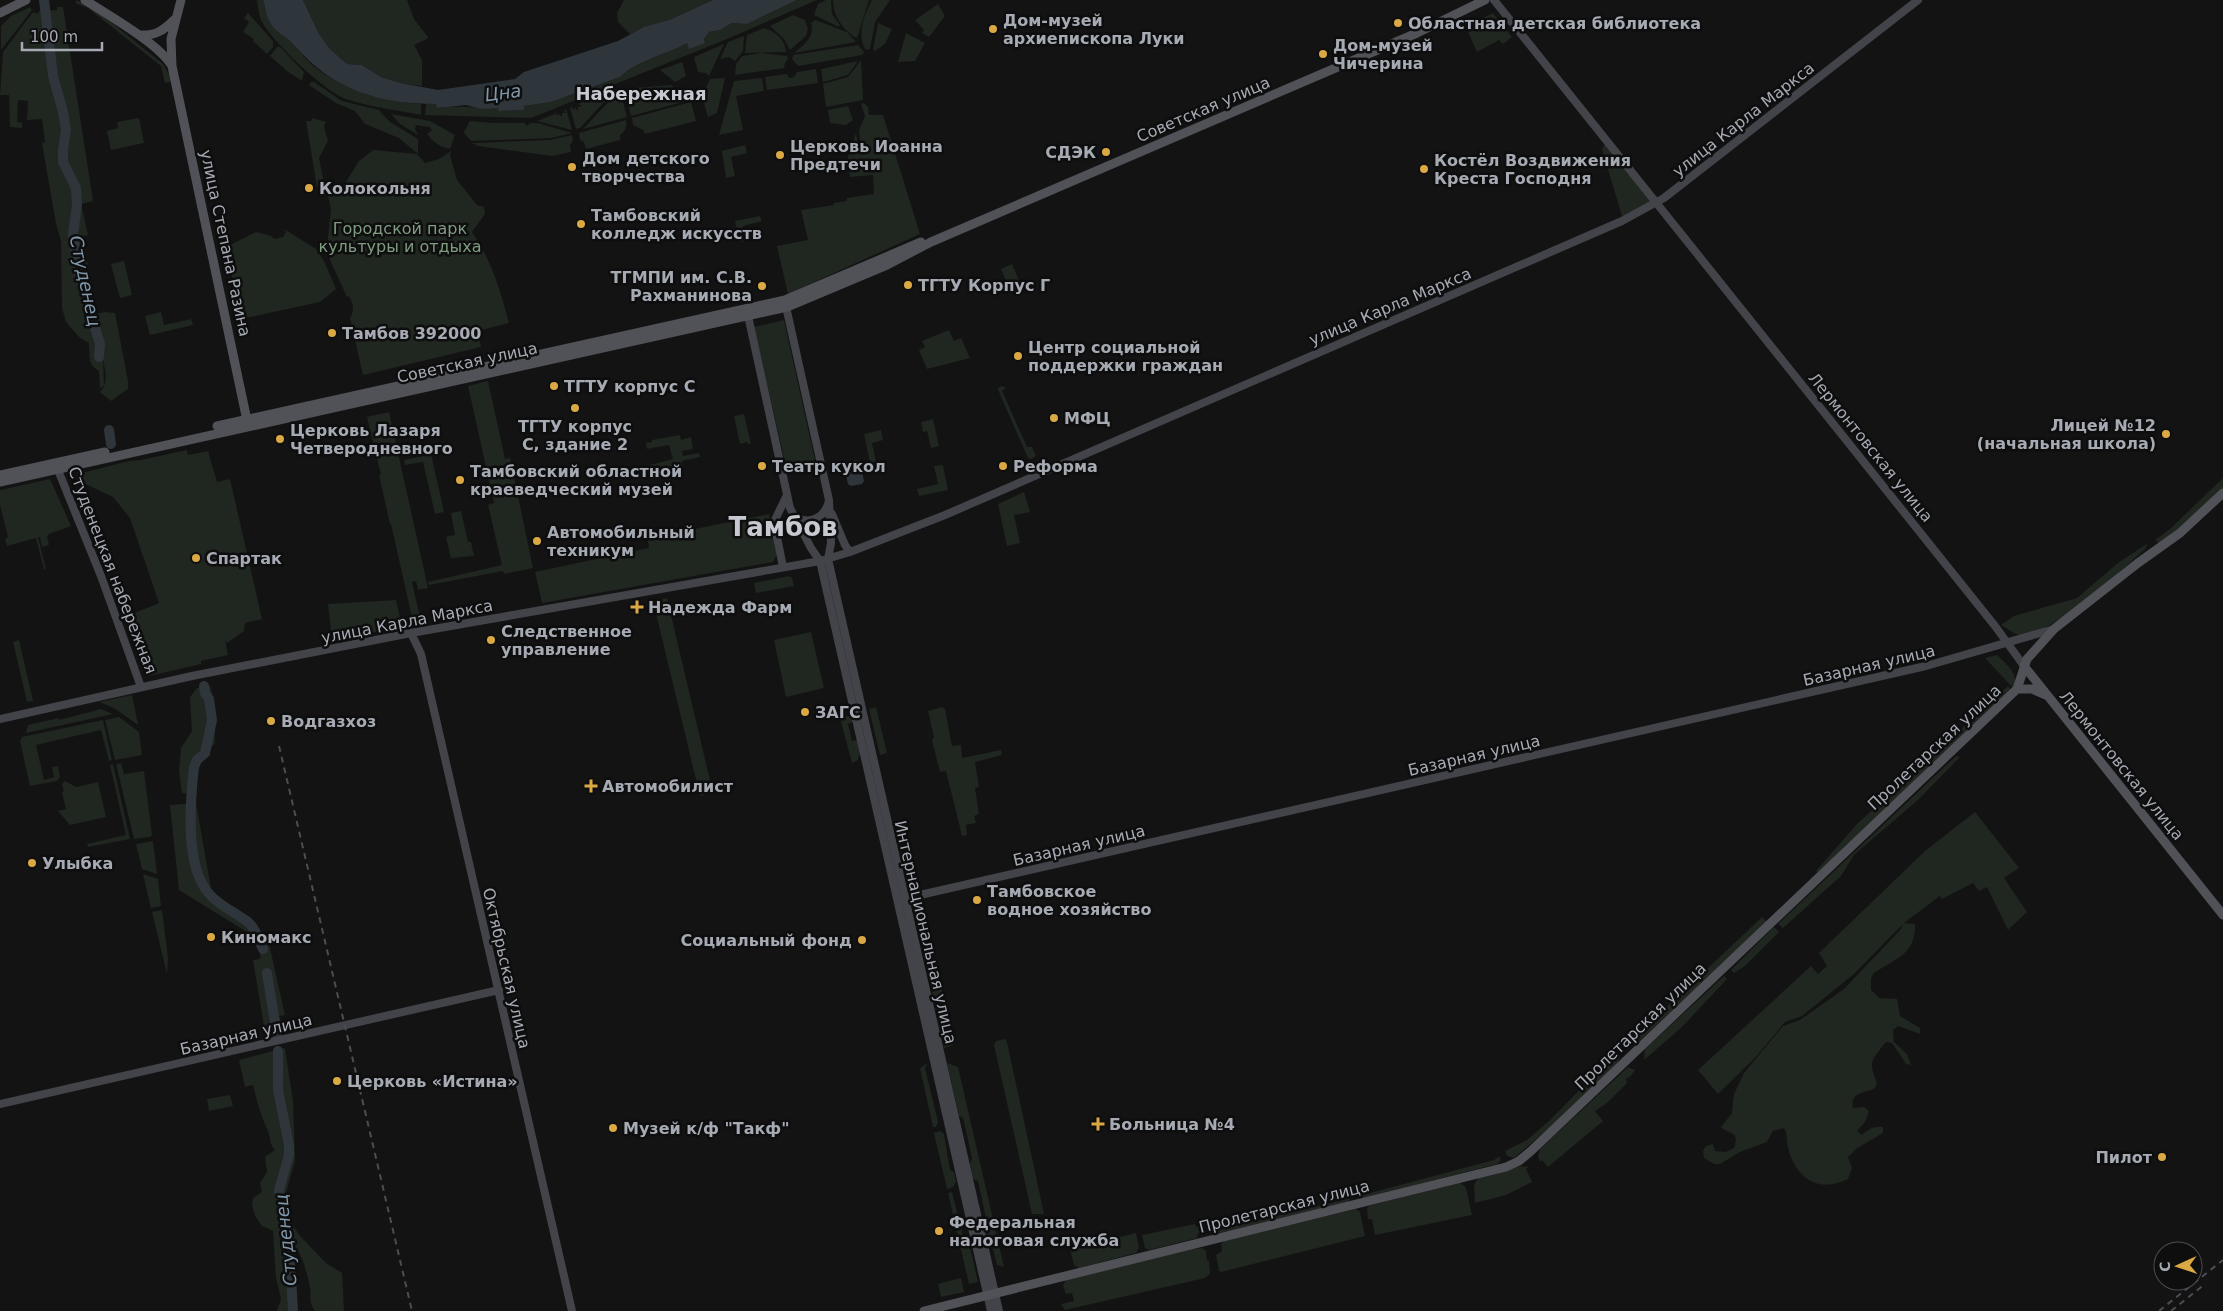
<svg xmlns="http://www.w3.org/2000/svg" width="2223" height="1311" font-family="'DejaVu Sans',sans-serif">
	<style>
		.green { fill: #202620 }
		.water { fill: #2e353b }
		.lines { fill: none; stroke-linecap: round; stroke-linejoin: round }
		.river { stroke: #2e353b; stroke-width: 10 }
		.secondary { stroke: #434449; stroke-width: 8 }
		.primary { stroke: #515257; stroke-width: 9 }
		.rail { stroke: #4c4d52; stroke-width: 2; stroke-dasharray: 6 5; stroke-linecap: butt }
		.poi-dot { fill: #dba944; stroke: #0e0e0f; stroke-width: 2 }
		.labels { text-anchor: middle; stroke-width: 5; stroke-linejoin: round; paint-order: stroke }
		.poi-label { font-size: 16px; font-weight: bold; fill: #a6aab3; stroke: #0e0e0f; text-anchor: start }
		.street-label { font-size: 16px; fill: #a6aab3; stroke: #0e0e0f }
		.park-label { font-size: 16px; fill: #7f9c81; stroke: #0e0e0f }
		.water-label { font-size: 18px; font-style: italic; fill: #8197aa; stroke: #0e0e0f }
		.neighbourhood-label { font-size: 18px; font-weight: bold; fill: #c7c9d0; stroke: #0e0e0f }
		.town-label { font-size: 26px; font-weight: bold; fill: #c7c9d0; stroke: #0e0e0f }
	</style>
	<rect width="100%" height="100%" fill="#131314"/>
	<path class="green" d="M77 0 111 22 163 64 169 74 171 82 165 83 161 66 88 8 75 3Z
		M257 0H263C270 29 274 24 292 43 299 49 303 57 310 63 340 89 382 102 421 104V115C396 110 370 107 346 99 324 91 274 43 262 22 259 16 258 7 257 0Z
		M303 0H407L414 19 428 37 427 39 414 45 422 60V86L401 83 381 77 362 65 347 64 329 48 318 32Z
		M624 0H713L669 20 630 34 618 22 617 13Z
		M797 0H817L727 39 531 118 425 115 426 104H437V108C459 105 477 108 499 108V111L523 110 524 106 551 102 620 77C639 60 666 55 687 43L688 45 705 43 704 39 709 32 720 30 732 23 747 24Z
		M826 0H831L832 14 840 25 839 27 814 15 818 4Z
		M833 0H869L857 38C845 32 832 15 833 0Z
		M872 0H890L875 22 870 49 866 50C856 37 864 14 872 0Z
		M938 4 945 16 929 37 922 33 924 30 915 20Z
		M30 7 32 10 1 50V26L11 16Z
		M57 7H63L93 201 81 204 88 235 83 236 96 314 105 312 115 313 128 381V389L111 401 100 392C109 383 105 371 103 359L104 385 100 389 99 371C87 364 90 356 89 343L80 338 66 322 62 308 61 241 56 224 42 143 45 142 42 119 27 120 28 101 18 100 17 122 22 123V128L10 127 9 95H0L3 52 33 12 38 14 39 11 57 10Z
		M248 13 273 41V47L267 54 253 41 254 39 243 32 249 22 244 18Z
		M1493 13 1512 37 1503 44 1499 40 1477 52 1466 27Z
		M793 15 805 20 808 29 806 36 790 50 784 39 770 26Z
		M815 20 847 32 856 42 794 53C804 45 815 37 811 23Z
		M878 23 892 29 885 44 875 51 873 50Z
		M764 28C776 32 785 39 786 52L745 53 747 35Z
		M906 33 925 43 915 61 898 62Z
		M744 36 743 51 735 61 729 57 720 59 728 42Z
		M724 44 709 76 706 73 698 72 694 57Z
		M858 45 864 52 862 55 798 66 792 59 793 55Z
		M277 47H280L304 72 302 81 287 71 270 56Z
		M761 53 787 56 788 59 785 63 784 68 735 75 736 64 742 56Z
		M861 60 863 100 826 107 823 84 848 77Z
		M858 61 848 75 823 82 821 69Z
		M682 62 686 76 675 82 660 70Z
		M816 69 818 83 767 90 765 77 787 74 788 77 792 78 795 76 797 72Z
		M725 78 717 113 708 117 702 96 710 79Z
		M762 78 764 91 736 96 743 130 719 135 734 81Z
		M311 82H314L342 101 379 110 390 122 418 139V154L399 138 365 124 355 111 336 103 309 85Z
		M671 85 690 100 631 116 627 100 635 88Z
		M617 88 580 128 576 129 570 108 573 107 572 110 575 108 578 111V107L582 106 578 104Z
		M614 96 623 102 627 117 583 129Z
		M691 102 696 121 645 134 643 130 633 125 632 118Z
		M864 103 868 107 869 115H883L920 234 788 294 777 246 808 240 801 210 834 205V203L847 201V198L874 194 873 175 850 177 849 169 843 170 842 163 847 160 856 133 859 150H861L859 130 865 116 861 104Z
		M848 106 853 120 846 125 830 123 828 110Z
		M566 109 572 130 537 121 557 113 556 116 559 114 562 117V113H566L564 110Z
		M391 114 430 121 455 135 450 149C440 147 433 142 427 134L432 130 430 127 416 125 415 129 418 135 400 124Z
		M139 118 144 143 111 150 107 131 118 128 117 122Z
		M313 118 326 122 324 127 328 141 319 158 324 183 317 187 306 121H311Z
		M626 120C627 127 626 130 620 135V140L586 149 584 142 580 140 579 133Z
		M470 121 494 123H525L527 126 530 123H538L572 133 552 138 471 141 464 133 463 134Z
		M572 135 573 141 570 145 571 152 552 156 478 146 472 143 550 140Z
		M1605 144 1652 201 1624 217 1622 216 1602 149Z
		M745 145 747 153 731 157 735 176 726 178 722 151Z
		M373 150 417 154 425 163 439 159 451 151 450 155 457 180 477 205 484 207 485 214 472 232C492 262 500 289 509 323L478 331 481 347 363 375 350 318C355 310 353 304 349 296L347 297 329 258 331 257 327 246 331 209 325 183 326 181 334 186 337 182 344 185 359 161Z
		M760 216 762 221 743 226 746 241 740 242 735 221Z
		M284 229 316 249 324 261 336 289 320 302 241 319 226 247 256 232 271 236 275 239 283 237 286 232Z
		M124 261 132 295 120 298 111 264Z
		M1012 264 1022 288 1011 293 1001 269Z
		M161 312 164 325 191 319 193 325 150 335 145 316Z
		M784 320 816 465 787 471 754 327Z
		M949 330 954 341 961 338 970 358 927 369 919 350 925 347 922 341Z
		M488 381 505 459 510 458 533 568 504 574 503 571 429 585 428 582 502 565 488 505 494 503 468 386Z
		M1002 386 1006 388 1002 391 1027 447H1032L1036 456 1031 459 1028 458 999 392 998 388Z
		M389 412 428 588 418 590 416 581 412 582 421 622H413L391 524H390L379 475H381L367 417Z
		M744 414 751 444H748L747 442 740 444 734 416Z
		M933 419 939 446 931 448 927 431 923 432 921 422Z
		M881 430 883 440 872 443 876 462 870 463 864 434Z
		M680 435 681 440 691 437 693 449 682 451 683 456 699 453 700 457 682 461 683 467 656 473 655 470 650 471V468L640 470 642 467 673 459 669 445 647 449 646 443 652 442V440Z
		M187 450 188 455 208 451 217 482 230 479 262 619 245 623 244 631 227 643 225 640 228 655 201 661V664L149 676 127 616 159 603 130 518 113 497 75 479 78 474 129 461 141 460Z
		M431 454 444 512 435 514 423 462 405 465 404 460Z
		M943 465 948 490 919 496 917 489 938 484 934 466Z
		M2223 478V488L2174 534 2159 543 2155 540 2170 529Z
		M50 479 71 526 49 534 47 536 49 545 42 547 40 537H38L46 569H44L36 538 7 546 5 539 8 537 0 505V490Z
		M1024 492 1030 512 1014 515 1020 543 1007 546 998 504Z
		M461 511 468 542H471L474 556 451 558 446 537 455 535 451 513Z
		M769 514 777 554 773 562 542 603 535 572 649 548 648 541 650 538Z
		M2148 543 2144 550C2118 573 2057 630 2025 635 2017 637 2008 629 2001 625L2014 616 2077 598 2118 563Z
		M789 576 792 578 794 586 756 593 754 583Z
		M667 598 713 793 700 796 653 601Z
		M396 600 402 627 332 640 328 604Z
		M811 632 824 688 786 697 774 640Z
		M19 640 33 701 27 702 13 642Z
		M1997 655C2007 665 2020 674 2013 688L1985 658Z
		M210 686 214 701 215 743 197 763V795L182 793 179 771 181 748 192 731 190 697 197 688Z
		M2008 686 2011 690 1819 874 1816 871 1857 824Z
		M132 695 138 725 114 708 99 702Z
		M876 707 887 753 880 755 869 709Z
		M942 707 945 709 952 746 961 745 962 758 1001 750 1002 755 975 762 979 787 975 788 979 814 974 816 976 823 966 825 967 835 962 836 946 771 940 772 932 740 934 737 928 711Z
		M101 709 113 714 26 733 28 725 59 718V720Z
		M851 715 853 722 848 724 852 741 857 740 860 752 858 760 852 763 840 718Z
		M119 717 139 732 142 755 115 760 105 720Z
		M103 720 112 760 109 761 101 730 36 745 44 780 54 777 52 767 58 766 60 777 57 781 30 786 20 741 22 737Z
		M1956 756 1960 757 1919 799 1854 855 1841 876 1783 928 1778 924Z
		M121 763 124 774 144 771 152 835 150 837 134 839 116 764Z
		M113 764 130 839 88 847 87 844 126 835 110 765Z
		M65 781 76 787 98 782 106 817 70 825 58 811 66 809 62 792 64 791 62 784Z
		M196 803 211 889 229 911 263 932 270 948 285 1015 279 1016 284 1032H281L278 1027 270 1029 264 1026 253 960 260 959C262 946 250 943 247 932L179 890 170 805Z
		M1975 812 2019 868 2004 878 2027 912 2008 930 1987 887 1979 891 1973 883 1942 899 1940 896 1904 923 1915 924C1916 955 1895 959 1874 973L1871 978V990L1879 998 1897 999 1900 1016 1920 1028V1034L1898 1026 1893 1030 1894 1042 1907 1054 1911 1065 1906 1064 1892 1043 1886 1042C1871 1061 1868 1061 1877 1083L1875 1088C1865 1094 1850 1091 1853 1108L1864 1107 1869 1111 1865 1122 1857 1131 1862 1135C1869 1129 1873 1126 1883 1127V1133L1856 1149 1848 1157 1852 1168 1848 1179C1818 1194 1795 1178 1788 1147 1786 1140 1788 1135 1784 1128L1773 1131 1767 1142 1740 1152 1720 1164H1714L1704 1158 1703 1151 1706 1146 1713 1144 1715 1151 1726 1152 1734 1148C1740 1130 1730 1136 1721 1127L1732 1113 1734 1094 1744 1073 1783 1026 1800 1020 1844 989 1901 929 1903 924 1854 974 1802 1016 1785 1022 1756 1057 1718 1094 1698 1070 1811 966 1818 974 1827 966 1819 953 1925 851Z
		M153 841 157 874 142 869 136 844Z
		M143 874 158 879 161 906 151 908Z
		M162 910 168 958 167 974 152 912Z
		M1762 917 1767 922 1637 1043 1633 1039Z
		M1774 927 1779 932 1745 966 1734 973 1731 970Z
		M928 973 939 977 946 1010 936 1011Z
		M1724 976 1727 979 1681 1028 1644 1060 1645 1049Z
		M946 1014 953 1045 944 1048 937 1017Z
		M1005 1039 1007 1042 1044 1214H1032L994 1045 996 1041Z
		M285 1048 293 1101 295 1161 286 1192 288 1219 301 1237 326 1263 342 1273 344 1311H315C309 1304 311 1296 310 1287 307 1273 302 1252 291 1242L286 1249 291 1311H277L281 1299 276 1278 273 1231 262 1226 255 1216 252 1205 253 1198 262 1192 260 1183 267 1172 265 1157 275 1150C269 1144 271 1138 268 1131 261 1117 257 1101 253 1085L245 1087 239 1060Z
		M1617 1052 1620 1056 1618 1062 1555 1123 1514 1158 1507 1156 1505 1151 1527 1140 1549 1121Z
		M928 1063 925 1068 938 1122 936 1127H933L920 1068Z
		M947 1063 958 1067 1004 1267 997 1265 992 1245 988 1242 986 1236 989 1232 978 1181 973 1179 970 1164 972 1158 963 1118 959 1116Z
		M1628 1067 1635 1070 1630 1077 1626 1078 1627 1083 1607 1103 1595 1111 1603 1121 1548 1167 1542 1160 1540 1162 1538 1156 1540 1149Z
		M230 1095 233 1106 209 1111 207 1099Z
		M940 1131 944 1134 950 1170 954 1172 956 1182 953 1187 947 1189 934 1133Z
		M1500 1156V1161L1497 1164 1363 1198 1359 1196 1494 1160Z
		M1520 1166 1529 1167 1526 1169 1532 1182 1506 1195 1475 1203 1474 1185 1478 1178Z
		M1460 1182 1466 1188 1472 1215 1375 1235 1372 1219H1368L1367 1209 1369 1206Z
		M952 1192 963 1236 968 1239 978 1282 969 1284 948 1193Z
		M1351 1198 1347 1202C1326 1207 1223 1237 1211 1232Z
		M1356 1209 1360 1212 1365 1236 1221 1272 1219 1271 1216 1255 1222 1251 1221 1244 1224 1241Z
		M1195 1224 1196 1227 1199 1226 1201 1233H1198L1197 1238 1149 1250 1145 1248 1142 1235Z
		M1136 1233 1139 1247 1136 1253 1079 1268 1074 1265 1070 1249Z
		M1202 1248 1206 1251 1207 1261H1209L1210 1273 1209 1275 1205 1278 1065 1310 1061 1304 1074 1301 1072 1293 1066 1294 1063 1285 1066 1280 1193 1249Z
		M961 1278 964 1292 941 1297 938 1284Z"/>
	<path class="water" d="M263 0H303L318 32 329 48 347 64 362 65 381 77 401 83 438 90 515 79 524 72 618 41 644 27 669 20 713 0H797L747 24 732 23 720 30 709 32 704 39 705 43 689 49 687 43C666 55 638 60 620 77L551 102 524 106V110L499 111 498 108 481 109 466 105 437 108 436 104C379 104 333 90 295 46 289 39 281 35 274 28 267 21 266 10 263 0Z
		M857 460 860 462 864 481 862 484 851 486 848 484 844 465 846 462Z"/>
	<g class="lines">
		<path class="river" d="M44 0 53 76 63 112 66 130 63 150V162L76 188 77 205 73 234 76 255 79 274 100 344 99 357
			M109 430 111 444
			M204 686 205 693 209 699 212 720 205 753 197 760 194 767C190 802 184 869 211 896 222 907 236 913 248 922 255 927 259 941 263 949
			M267 973 277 1035
			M278 1051V1090L289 1145V1155L279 1190 289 1243 293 1311"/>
		<path class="secondary" d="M1494 0 1995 626 2024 666
			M785 302 829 500 831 543 828 559 999 1311
			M747 311 790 508 811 548 820 561 991 1311
			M58 470 101 576 141 687
			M832 514 845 545 850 552
			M794 516C809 526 825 518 829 501
			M783 567 774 522 787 495
			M411 633 421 654 572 1311
			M0 719 192 676 411 633 820 561 850 552 945 515 1622 221 1664 198 1918 0
			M898 900 1926 666 2054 629
			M0 1104 499 990"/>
		<path class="primary" d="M85 0C109 16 158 43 172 66
			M181 0 171 39 172 66 248 425
			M0 13 26 0
			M139 35C155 36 163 31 174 20
			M217 426 785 300 921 242
			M0 475 105 452
			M0 482 787 307 887 265 931 242 1417 33 1485 0
			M2024 666 2223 915
			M2017 689H2032L2046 695
			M924 1311 1506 1167 1519 1161 1531 1151 2017 689 2027 659 2054 629 2138 563 2180 533 2223 493"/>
		<path class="rail" d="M279 746 412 1311
			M2159 1311 2223 1260
			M2171 1311 2205 1284"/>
	</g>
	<g class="poi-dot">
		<circle cx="1398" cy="23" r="5"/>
		<circle cx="993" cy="29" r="5"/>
		<circle cx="1323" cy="54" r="5"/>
		<circle cx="1106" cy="152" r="5"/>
		<circle cx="780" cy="155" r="5"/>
		<circle cx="572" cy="167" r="5"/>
		<circle cx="1424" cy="169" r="5"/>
		<circle cx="309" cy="188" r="5"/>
		<circle cx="581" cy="224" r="5"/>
		<circle cx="908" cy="285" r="5"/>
		<circle cx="762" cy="286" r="5"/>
		<circle cx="332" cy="333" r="5"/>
		<circle cx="1018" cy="356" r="5"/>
		<circle cx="554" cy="386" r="5"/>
		<circle cx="575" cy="408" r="5"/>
		<circle cx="1054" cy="418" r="5"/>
		<circle cx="2166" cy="434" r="5"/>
		<circle cx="280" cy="439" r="5"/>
		<circle cx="762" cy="466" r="5"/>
		<circle cx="1003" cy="466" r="5"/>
		<circle cx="460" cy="480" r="5"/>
		<circle cx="537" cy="541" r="5"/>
		<circle cx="196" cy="558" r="5"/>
		<path d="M634.5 599.5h5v5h5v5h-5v5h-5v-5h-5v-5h5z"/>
		<circle cx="491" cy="640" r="5"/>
		<circle cx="805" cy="712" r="5"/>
		<circle cx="271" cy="721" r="5"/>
		<path d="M588.5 778.5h5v5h5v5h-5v5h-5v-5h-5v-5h5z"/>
		<circle cx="32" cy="863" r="5"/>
		<circle cx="977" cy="900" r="5"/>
		<circle cx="211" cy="937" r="5"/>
		<circle cx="862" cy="940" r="5"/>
		<circle cx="337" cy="1081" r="5"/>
		<path d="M1095.5 1116.5h5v5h5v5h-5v5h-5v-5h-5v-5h5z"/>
		<circle cx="613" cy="1128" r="5"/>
		<circle cx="2162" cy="1157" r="5"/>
		<circle cx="939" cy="1231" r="5"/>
	</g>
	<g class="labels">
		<g class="poi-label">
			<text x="1003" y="26">Дом-музей<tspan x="1003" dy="18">архиепископа Луки</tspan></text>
			<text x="1408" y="29">Областная детская библиотека</text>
			<text x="1333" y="51">Дом-музей<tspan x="1333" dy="18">Чичерина</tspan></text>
			<text x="790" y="152">Церковь Иоанна<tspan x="790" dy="18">Предтечи</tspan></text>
			<text x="1096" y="158" text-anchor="end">СДЭК</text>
			<text x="582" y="164">Дом детского<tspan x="582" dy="18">творчества</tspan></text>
			<text x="1434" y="166">Костёл Воздвижения<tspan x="1434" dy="18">Креста Господня</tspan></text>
			<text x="319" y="194">Колокольня</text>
			<text x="591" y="221">Тамбовский<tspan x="591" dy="18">колледж искусств</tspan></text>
			<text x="752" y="283" text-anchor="end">ТГМПИ им. С.В.<tspan x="752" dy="18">Рахманинова</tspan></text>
			<text x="918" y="291">ТГТУ Корпус Г</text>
			<text x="342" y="339">Тамбов 392000</text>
			<text x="1028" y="353">Центр социальной<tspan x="1028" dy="18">поддержки граждан</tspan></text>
			<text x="564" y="392">ТГТУ корпус С</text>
			<text x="1064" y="424">МФЦ</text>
			<text x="2156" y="431" text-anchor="end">Лицей №12<tspan x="2156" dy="18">(начальная школа)</tspan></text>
			<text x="575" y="432" text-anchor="middle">ТГТУ корпус<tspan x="575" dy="18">С, здание 2</tspan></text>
			<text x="290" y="436">Церковь Лазаря<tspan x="290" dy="18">Четверодневного</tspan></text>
			<text x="772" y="472">Театр кукол</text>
			<text x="1013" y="472">Реформа</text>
			<text x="470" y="477">Тамбовский областной<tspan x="470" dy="18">краеведческий музей</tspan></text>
			<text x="547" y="538">Автомобильный<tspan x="547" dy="18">техникум</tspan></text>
			<text x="206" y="564">Спартак</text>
			<text x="648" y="613">Надежда Фарм</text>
			<text x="501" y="637">Следственное<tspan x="501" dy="18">управление</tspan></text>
			<text x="815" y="718">ЗАГС</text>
			<text x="281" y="727">Водгазхоз</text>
			<text x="602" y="792">Автомобилист</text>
			<text x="42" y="869">Улыбка</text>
			<text x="987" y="897">Тамбовское<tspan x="987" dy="18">водное хозяйство</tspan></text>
			<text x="221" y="943">Киномакс</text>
			<text x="852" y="946" text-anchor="end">Социальный фонд</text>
			<text x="347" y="1087">Церковь «Истина»</text>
			<text x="1109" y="1130">Больница №4</text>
			<text x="623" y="1134">Музей к/ф "Такф"</text>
			<text x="2152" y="1163" text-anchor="end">Пилот</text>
			<text x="949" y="1228">Федеральная<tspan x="949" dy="18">налоговая служба</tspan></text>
		</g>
		<g class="street-label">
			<text transform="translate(1203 109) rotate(-23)" y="6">Советская улица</text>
			<text transform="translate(1743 119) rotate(-38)" y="6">улица Карла Маркса</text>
			<text transform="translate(226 243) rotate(78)" y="6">улица Степана Разина</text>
			<text transform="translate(1390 306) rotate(-23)" y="6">улица Карла Маркса</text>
			<text transform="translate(467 362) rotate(-12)" y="6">Советская улица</text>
			<text transform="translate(1871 447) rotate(51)" y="6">Лермонтовская улица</text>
			<text transform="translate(113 570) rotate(69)" y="6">Студенецкая набережная</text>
			<text transform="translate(407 621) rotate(-11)" y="6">улица Карла Маркса</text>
			<text transform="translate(1869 665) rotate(-13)" y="6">Базарная улица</text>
			<text transform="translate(1934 747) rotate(-43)" y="6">Пролетарская улица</text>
			<text transform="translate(1474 755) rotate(-13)" y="6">Базарная улица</text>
			<text transform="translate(2122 765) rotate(51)" y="6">Лермонтовская улица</text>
			<text transform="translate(1079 845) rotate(-13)" y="6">Базарная улица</text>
			<text transform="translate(926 932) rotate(77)" y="6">Интернациональная улица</text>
			<text transform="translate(507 968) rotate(77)" y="6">Октябрьская улица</text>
			<text transform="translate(1640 1026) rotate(-44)" y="6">Пролетарская улица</text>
			<text transform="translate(246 1034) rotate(-13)" y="6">Базарная улица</text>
			<text transform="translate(1284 1206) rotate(-14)" y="6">Пролетарская улица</text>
		</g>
		<g class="park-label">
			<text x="400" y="234">Городской парк<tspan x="400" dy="18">культуры и отдыха</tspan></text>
		</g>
		<g class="water-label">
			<text transform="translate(503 93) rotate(-8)" y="6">Цна</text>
			<text transform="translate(85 281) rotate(78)" y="6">Студенец</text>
			<text transform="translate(286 1240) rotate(-96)" y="6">Студенец</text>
		</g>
		<g class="neighbourhood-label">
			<text x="641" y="100">Набережная</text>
		</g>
		<g class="town-label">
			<text x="783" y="536">Тамбов</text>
		</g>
	</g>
	<g transform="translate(2178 1266) rotate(267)"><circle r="24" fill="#0e0e0f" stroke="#4b4c51"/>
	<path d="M0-4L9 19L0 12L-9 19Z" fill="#dba944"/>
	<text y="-8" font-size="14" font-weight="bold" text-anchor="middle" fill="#a6aab3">С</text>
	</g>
	<path d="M22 42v8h80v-8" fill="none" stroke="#a6aab3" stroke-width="2.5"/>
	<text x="30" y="42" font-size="15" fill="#a6aab3" stroke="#0e0e0f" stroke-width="4" paint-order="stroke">100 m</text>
</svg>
